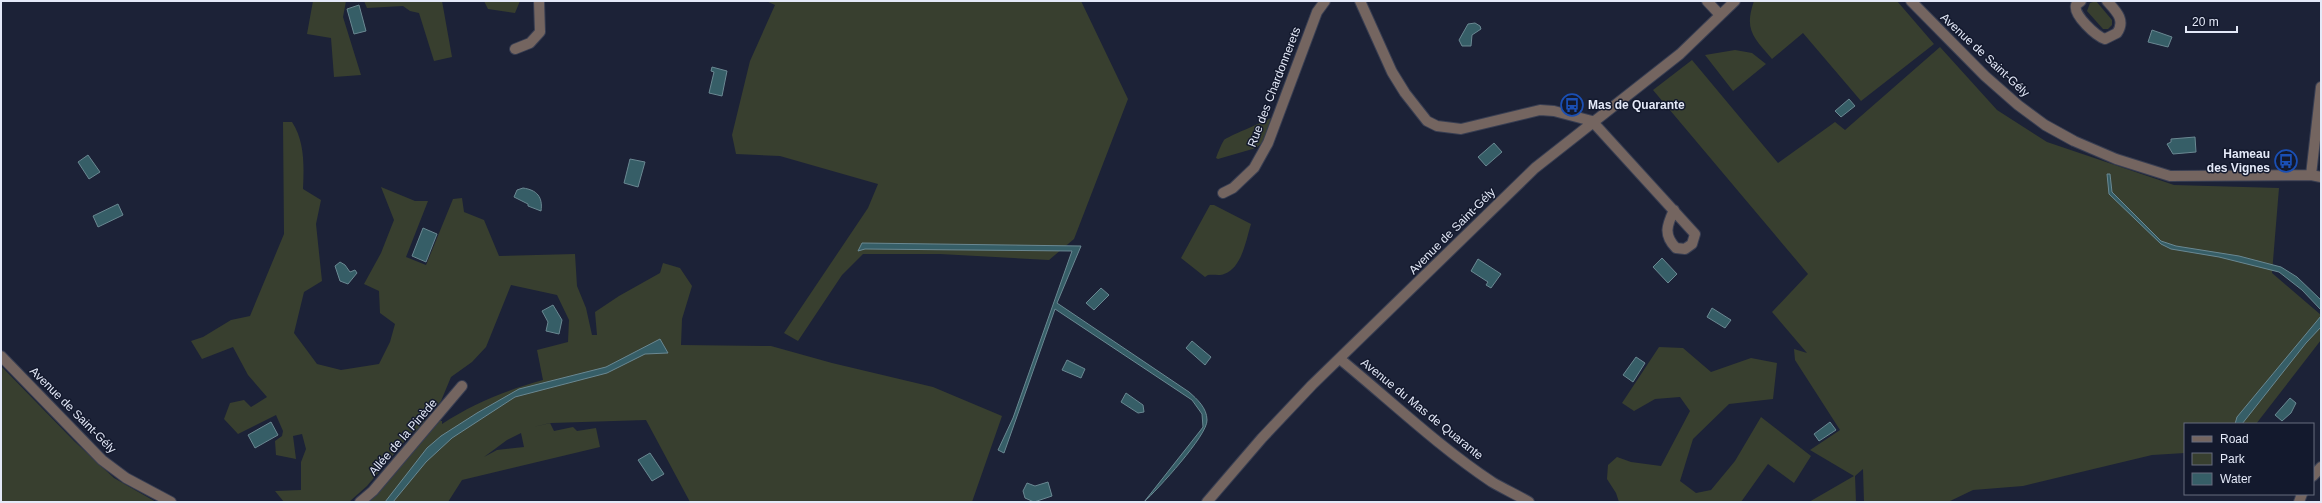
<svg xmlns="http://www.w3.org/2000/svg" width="2322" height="503" font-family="Arial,sans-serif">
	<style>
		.green { fill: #383f2f; fill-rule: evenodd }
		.water { fill: #365e67; stroke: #6a8892 }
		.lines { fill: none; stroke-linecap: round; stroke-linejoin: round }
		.minor-casing { stroke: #383e52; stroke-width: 12 }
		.minor { stroke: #746560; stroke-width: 10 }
		.labels { text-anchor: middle; stroke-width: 3; stroke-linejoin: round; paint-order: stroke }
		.street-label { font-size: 12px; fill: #e4e9f8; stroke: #13192d }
		.poi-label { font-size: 12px; font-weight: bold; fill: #e4e9f8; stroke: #13192d; text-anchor: start }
	</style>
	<rect width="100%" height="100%" fill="#1c2237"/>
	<path class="green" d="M313 1H346L343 17 361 75 334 77 331 38 307 34Z
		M364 1H442L452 57 434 61 419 13 410 11 403 6 367 8Z
		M484 1H520L515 13 488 9Z
		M766 1H1081L1128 99 1074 239 1049 260 940 254H863L842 275 798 341 784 333 868 208 878 184 780 156 736 154 732 135 750 61 775 5Z
		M1754 1H1897L1934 44 1861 101 1803 33 1772 59C1753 37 1744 30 1754 1Z
		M2096 1 2112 20V25L2108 29H2103L2087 11 2090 3Z
		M1940 47 1997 110 2047 142 2174 185 2279 188 2272 273 2321 315V340L2256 424H2185V453L2152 455 2023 486 1973 490 1948 502H1864L1863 469 1855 476 1856 502H1809L1854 476 1810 450 1840 430 1795 360 1794 349 1807 353 1772 312 1808 274 1653 90 1692 60 1778 163 1835 122 1845 130Z
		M1735 50 1752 53 1766 64 1733 91 1705 55Z
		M1271 118 1263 142 1256 148 1218 159 1216 158C1218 152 1221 145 1224 140 1227 137 1263 122 1271 118Z
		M283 122H292C305 142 304 166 303 189L321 200 316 224 322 281 304 292 294 333 317 364 341 370 379 364 390 342 395 324 380 313 379 291 364 284 381 253 394 220 381 187 415 201H428L406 257 426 265 453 199 462 198 464 212 484 220 499 256 575 254 577 286 586 308 592 335H597L595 312 619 296 660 273 663 263 680 268 692 286 682 319 681 345 771 346 832 363 933 387 1002 416 972 502H690L646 420 551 423 533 427 550 423 554 431 573 427 577 431 596 428 600 447 462 480 448 502H368L413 452 415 429 367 486 349 502H284L275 491 301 490V462L306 449 302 434 293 436 296 459 276 455 275 441 282 436 283 431 276 415 238 434 224 419 230 403 244 400 251 407 267 397 248 375 233 347 202 359 191 341 203 337 231 320 250 316 284 234ZM511 285 557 295 569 320 568 342 537 350 543 380C507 390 474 403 442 424V421L424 419 441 401 451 377 472 362 486 347ZM521 433 524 447 497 450 484 457 507 440Z
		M1210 205H1214L1251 224C1246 240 1242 268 1224 274 1220 276 1213 274 1208 275L1205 277 1181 258Z
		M1659 347 1683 348 1711 372 1751 358 1777 363 1773 399 1729 404 1693 439 1680 481 1696 493 1711 490 1735 461 1761 417 1811 456 1794 483 1768 464 1741 502H1619L1616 493 1607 479 1608 465 1617 457 1631 462 1661 466 1690 411 1680 397 1655 399 1634 411 1622 403Z
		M1 366 74 441 114 478 156 502H1Z"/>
	<path class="water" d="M359 5 366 31 354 34 347 9Z
		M1475 23 1480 26 1481 29 1472 35 1471 46H1462L1459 40 1468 24Z
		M2152 30 2172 37 2168 47 2148 42Z
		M712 67 727 71 722 96 709 93 714 72 711 71Z
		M1849 99 1855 106 1841 117 1835 111Z
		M2195 137 2196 152 2173 154 2167 144 2171 142V139Z
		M1494 143 1502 152 1486 166 1478 157Z
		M88 155 100 172 89 179 78 162Z
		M630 159 645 162 638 187 624 183Z
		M2107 174H2110L2112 192 2161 241 2176 246 2239 256 2281 267 2297 277 2321 300V310L2302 290 2279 272 2219 257 2171 249 2161 244 2109 194Z
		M523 188C537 190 543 197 541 211L528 206V204L514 197 517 190Z
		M118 204 123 215 98 227 93 216Z
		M423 228 437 234 426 262 412 256Z
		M862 243 1081 246 1057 303 1189 392C1197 399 1207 408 1207 420 1208 435 1157 490 1144 502L1200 431 1203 427 1202 414 1192 400 1055 309 1004 453 998 450 1013 418 1072 251 865 249 858 251Z
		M1662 258 1677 274 1668 283 1653 267Z
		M1478 259 1501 274 1491 288 1486 285 1488 282 1471 271Z
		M340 262 345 265 350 272 355 270 357 273 348 284 340 281 335 266Z
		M1101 288 1109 295 1094 310 1086 303Z
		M553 305 562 320 559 334 546 331 548 322 542 311Z
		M1712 308 1731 320 1725 328 1707 317Z
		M2321 316V327L2306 343 2242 424H2235L2237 417Z
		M660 339 668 353 645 354 607 373 515 397 452 438 426 462 393 502H385L427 448 441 436 477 413 519 389 606 367Z
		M1192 341 1211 357 1205 365 1186 348Z
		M1636 357 1645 363 1633 382 1623 375Z
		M1067 360 1085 369 1081 378 1062 370Z
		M1126 393 1143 405 1144 412 1138 413 1121 402Z
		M2290 398 2296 403 2291 413 2282 421 2275 415Z
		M271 422 278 435 255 448 248 435Z
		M1830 422 1836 430 1819 441 1814 434Z
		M650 453 664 474 652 481 638 460Z
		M1048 482 1052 496 1034 502 1025 498 1023 491 1027 483 1035 486Z"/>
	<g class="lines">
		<g class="minor-casing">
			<path id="minor" d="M1360 1 1392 72 1405 93 1427 121 1437 126 1461 129 1540 110 1554 111 1592 121 1695 234 1692 244 1685 249 1676 248C1663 235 1667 225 1674 210
				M1707 1 1720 15
				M1911 1 1985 76 2018 105 2045 125 2074 141 2116 159 2170 176 2311 175 2321 177
				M2081 1 2076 5C2073 15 2096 36 2105 39L2117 33C2126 20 2116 11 2107 1
				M515 49 530 43 540 32 539 1
				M2311 175 2321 87
				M1223 193 1233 188 1254 168 1268 143 1317 12 1325 1
				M1 356 102 460 126 478 171 502
				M1340 359C1390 400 1438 446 1492 482 1504 489 1517 495 1529 502
				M2313 476 2321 467
				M360 502 373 491 462 386
				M1207 502 1262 438 1312 385 1535 168 1680 54 1735 1
				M2299 502 2302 494"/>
		</g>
		<use href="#minor" class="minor"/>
	</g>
	<defs>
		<g id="bus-ring" transform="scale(1.15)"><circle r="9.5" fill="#13192d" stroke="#1a4fb4" stroke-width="1.5"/><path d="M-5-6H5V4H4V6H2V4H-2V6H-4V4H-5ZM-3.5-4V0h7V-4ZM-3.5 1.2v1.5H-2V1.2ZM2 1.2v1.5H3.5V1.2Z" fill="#1a4fb4"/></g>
	</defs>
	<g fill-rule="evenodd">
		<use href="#bus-ring" x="1572" y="105"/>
		<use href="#bus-ring" x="2286" y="161"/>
	</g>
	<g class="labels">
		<g class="street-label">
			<text transform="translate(1985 55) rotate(43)" y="4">Avenue de Saint-Gély</text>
			<text transform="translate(1274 87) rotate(-69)" y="4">Rue des Chardonnerets</text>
			<text transform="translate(1452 231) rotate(-45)" y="4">Avenue de Saint-Gély</text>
			<text transform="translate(1422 409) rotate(39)" y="4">Avenue du Mas de Quarante</text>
			<text transform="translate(73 410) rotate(45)" y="4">Avenue de Saint-Gély</text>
			<text transform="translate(403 437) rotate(-49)" y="4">Allée de la Pinède</text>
		</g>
		<g class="poi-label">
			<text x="1588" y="109">Mas de Quarante</text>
			<text x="2270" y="158" text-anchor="end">Hameau<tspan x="2270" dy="14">des Vignes</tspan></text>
		</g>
	</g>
	<rect width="2322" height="503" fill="none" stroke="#e4e9f8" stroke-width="4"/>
	<rect x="2184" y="423" width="130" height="72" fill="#13192d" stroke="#676c7e"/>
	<rect x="2192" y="436" width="20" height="6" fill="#746560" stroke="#676c7e"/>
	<text x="2220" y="443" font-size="12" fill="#e4e9f8">Road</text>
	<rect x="2192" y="453" width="20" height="12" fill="#383f2f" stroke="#676c7e"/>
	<text x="2220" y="463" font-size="12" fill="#e4e9f8">Park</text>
	<rect x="2192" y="473" width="20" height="12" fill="#365e67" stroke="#676c7e"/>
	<text x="2220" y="483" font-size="12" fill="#e4e9f8">Water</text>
	<path d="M2186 26v6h51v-6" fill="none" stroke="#e4e9f8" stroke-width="2"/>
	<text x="2192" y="26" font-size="12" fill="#e4e9f8" stroke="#13192d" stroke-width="3" paint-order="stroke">20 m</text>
</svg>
